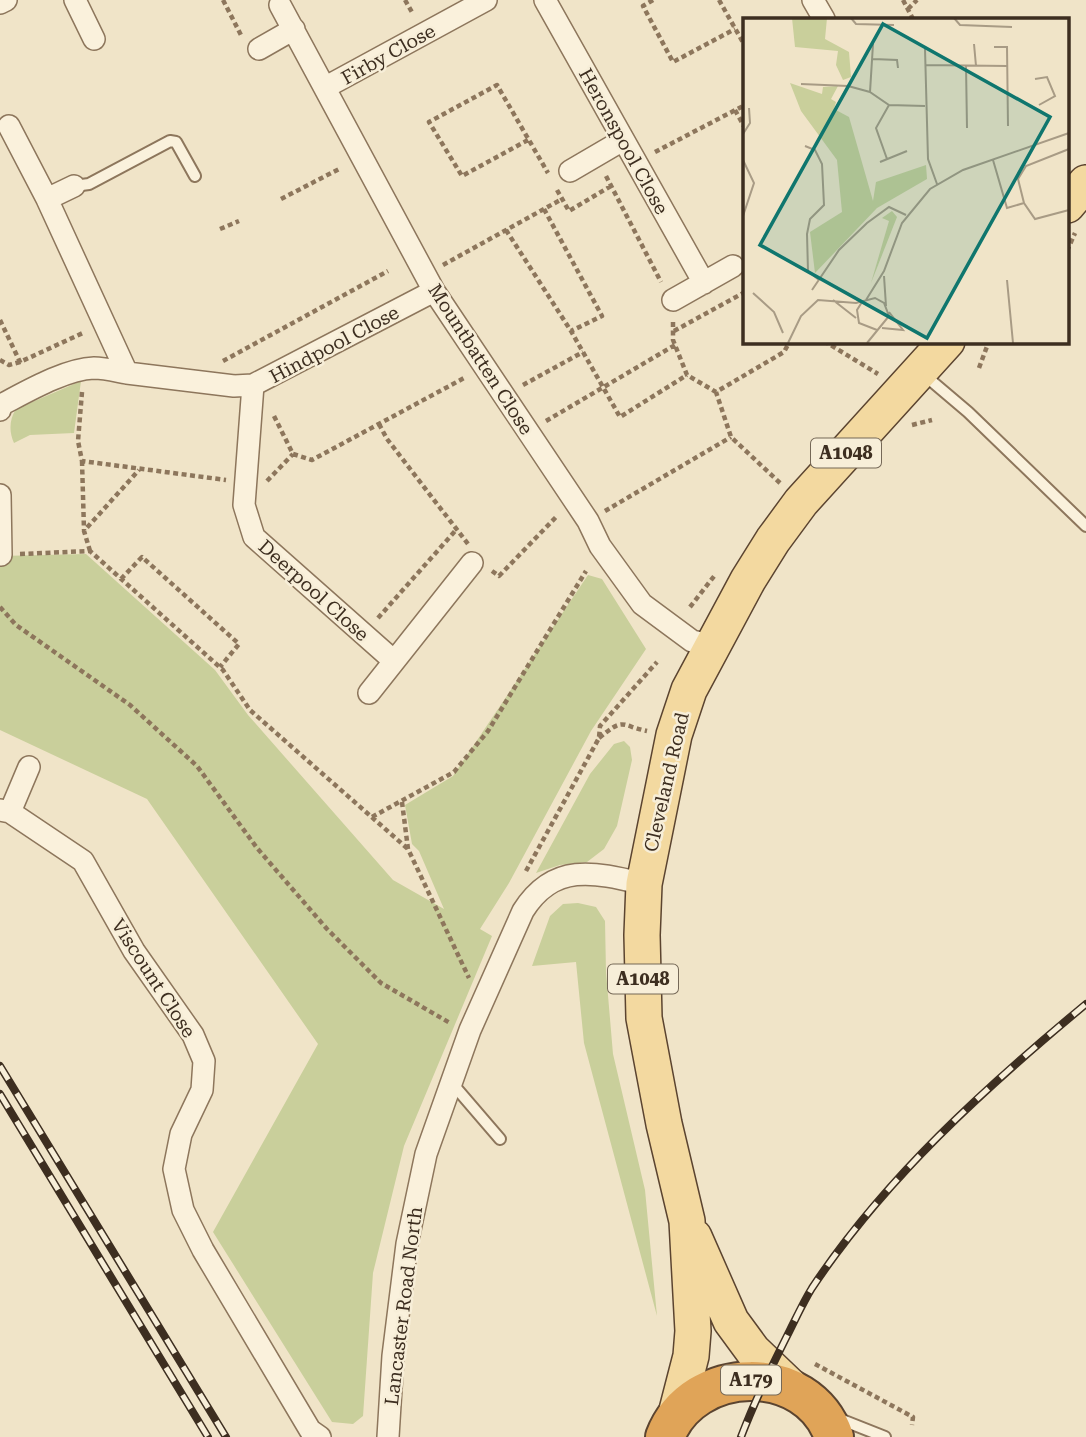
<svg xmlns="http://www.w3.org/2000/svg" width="1086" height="1437" font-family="'Roboto Serif',serif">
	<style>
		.green { fill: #c9cf9b }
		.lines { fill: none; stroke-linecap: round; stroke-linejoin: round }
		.lane-casing { stroke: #8d765c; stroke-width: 14 }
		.street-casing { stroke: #8d765c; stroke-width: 24 }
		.primary-casing { stroke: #5b4430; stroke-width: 38 }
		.highway-casing { stroke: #5b4430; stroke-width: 42 }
		.path { stroke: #8d765c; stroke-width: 4.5; stroke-dasharray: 5 3.5; stroke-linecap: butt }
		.lane { stroke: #faf1dc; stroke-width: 10 }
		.street { stroke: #faf1dc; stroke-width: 21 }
		.primary { stroke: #f3d9a0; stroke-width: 35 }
		.highway { stroke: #e0a458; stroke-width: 38 }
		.rail-casing { stroke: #3d2e20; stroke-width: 8 }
		.rail { stroke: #f7eed8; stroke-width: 5; stroke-dasharray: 16; stroke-linecap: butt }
		.labels { text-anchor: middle; stroke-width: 5; stroke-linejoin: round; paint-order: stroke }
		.shield { fill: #f7eed8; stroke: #756857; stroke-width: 2 }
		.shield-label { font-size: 18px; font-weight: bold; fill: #3d2e20 }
		.street-label { font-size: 19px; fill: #3d2e20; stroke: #f7eed8 }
		.inset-road { fill: none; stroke: #a89b85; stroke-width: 2 }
		.view { fill: #0f766e; fill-opacity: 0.15; stroke: #0f766e; stroke-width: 3.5 }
		.inset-edge { fill: none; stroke: #3d2e20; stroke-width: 3.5 }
	</style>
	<rect width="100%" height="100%" fill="#f0e4c8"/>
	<path class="green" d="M81 381 74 433 30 435 14 443C9 432 9 420 16 409Z
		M86 554 215 670 248 715 393 880 444 909 419 851 412 844 405 805 453 776 588 575 602 579 646 649 591 731 509 883 480 929 492 936 404 1146 373 1273 363 1416 353 1424 332 1422 213 1232 318 1044 147 799 0 730V556Z
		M624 741 630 747 632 760 617 826 604 849 587 862 560 865 536 873 590 774 614 744Z
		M578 903 596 907 605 921 606 972 613 1054 645 1190 657 1316 584 1043 576 962 532 966 550 916 563 904Z"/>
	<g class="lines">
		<g class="lane-casing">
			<path id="lane" d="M74 186 89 184 170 141 176 142 195 176
				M922 373 968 412 1086 526
				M451 1082 500 1139
				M837 1418 885 1437"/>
		</g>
		<g class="street-casing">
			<path id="street" d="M75 0 94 39
				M545 0 704 283
				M813 0 824 19
				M0 3 6 0
				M280 5 434 291 588 521 600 546 642 604 692 641 714 646
				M259 49 294 29
				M326 87 486 0
				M9 126 47 199 127 373 234 386 253 385 434 291
				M570 171 623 140
				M47 199 74 186
				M673 300 733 266
				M253 385 244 505 254 537 394 661
				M0 410 1 405C26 392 65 369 94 368 105 368 116 371 127 373
				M0 495 1 555
				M369 693 472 563
				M0 810 10 812 83 861 134 951 193 1035 204 1061 202 1090 181 1134 174 1169 183 1210 203 1250 310 1430 320 1437
				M10 812 29 767
				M388 1437 393 1356 407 1244 426 1154 470 1030 523 911C554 862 594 872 644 884"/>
		</g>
		<g class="primary-casing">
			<path id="primary" d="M1067 205 1086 183
				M694 1237 731 1321 753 1351 797 1393
				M675 1418 691 1356 693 1331 687 1221 664 1124 644 1018 642 935 644 884 674 735 689 690 748 580 773 540 801 502 947 341"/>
		</g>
		<g class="highway-casing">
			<path id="highway" d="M665 1437C693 1364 808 1361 834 1437"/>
		</g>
		<path class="path" d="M223 0 242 37
			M405 0 413 14
			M653 0 643 6 673 62 735 29
			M719 0 745 46
			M903 0 913 19
			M908 9 917 0
			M735 110 745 128
			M528 140 462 176 429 122 497 85 548 173
			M655 152 745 105
			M606 176 661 282
			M557 190 569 211 611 186
			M281 199 341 168
			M544 209 602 316 571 331
			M220 229 239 221
			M506 230 571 331 620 417 687 375
			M1067 251 1075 233
			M443 265 562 199
			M0 320 21 364
			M673 322V340L687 375 716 392
			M674 331 745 292
			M824 341 878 374
			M0 360 9 365 20 362 85 332
			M223 361 388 271
			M979 368 989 341
			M523 385 583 352
			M82 392 78 441 82 461 226 480
			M274 416 293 454 312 460 466 377
			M546 421 675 345
			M379 424 387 439 468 544
			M912 425 932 420
			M82 461 84 530
			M267 481 293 454
			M780 483 731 437 716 392 784 352 790 341
			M605 511 731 437
			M90 551 84 531 139 470
			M20 554 90 551 223 670 250 710 408 849
			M492 571 499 576 557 516
			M121 579 142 557 239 644 220 667
			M0 607 16 625 130 705 197 766 257 848 327 929 381 983 450 1023
			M690 607 715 575
			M378 618 456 530
			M599 738C625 717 619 725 647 731
			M402 802 408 849 469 978
			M372 817 454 772 488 731 586 571
			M526 871 599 738 600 726 657 662
			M815 1364 913 1417 912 1425"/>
		<use href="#lane" class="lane"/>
		<use href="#street" class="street"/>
		<use href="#primary" class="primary"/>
		<use href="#highway" class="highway"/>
		<g class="rail-casing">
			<path id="rail" d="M0 1066 226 1437
				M0 1094 208 1437
				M741 1437C755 1400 772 1366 790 1330 797 1316 804 1301 812 1288 885 1178 986 1087 1086 1004"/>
		</g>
		<use href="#rail" class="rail"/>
	</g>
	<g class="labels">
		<g class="shield">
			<rect x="811" y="438.5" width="70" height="29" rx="5"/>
			<rect x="608" y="964.5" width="70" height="29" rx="5"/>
			<rect x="721" y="1365.5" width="60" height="29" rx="5"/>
		</g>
		<g class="shield-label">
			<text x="846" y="459">A1048</text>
			<text x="643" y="985">A1048</text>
			<text x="751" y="1386">A179</text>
		</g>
		<g class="street-label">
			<text transform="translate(388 54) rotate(-29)" y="7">Firby Close</text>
			<text transform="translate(624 141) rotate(61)" y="7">Heronspool Close</text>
			<text transform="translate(334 344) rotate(-28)" y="7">Hindpool Close</text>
			<text transform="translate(481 359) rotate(57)" y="7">Mountbatten Close</text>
			<text transform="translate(314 590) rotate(42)" y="7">Deerpool Close</text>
			<text transform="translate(666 782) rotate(-77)" y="7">Cleveland Road</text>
			<text transform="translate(154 978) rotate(57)" y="7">Viscount Close</text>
			<text transform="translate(403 1306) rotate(-83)" y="7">Lancaster Road North</text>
		</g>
	</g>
	<g transform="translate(743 18)">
		<rect width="326" height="326" fill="#f0e4c8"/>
		<path d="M49 0H84L82 21 106 34 108 59 100 62 93 47 95 33 52 29ZM47 65 79 76 80 69 95 68 88 81 93 84 91 91 106 99 130 183 133 164 183 147 184 161 134 190 72 255 67 214 99 194 94 142 58 93ZM149 193 154 199 128 265 146 203 139 200Z" fill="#c9cf9b"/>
		<path class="inset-road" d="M108 0 113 6 151 7M211 0 217 7 269 9M130 26 127 74 146 87 182 88M231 26 233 48M251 29H264L265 108M182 31 185 141 194 166M130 41 154 42 155 50M182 47 264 48M223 48 224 110M292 61 304 59 312 78 296 87M58 66 105 68M92 92 105 68 127 74M0 116 7 105 6 90M62 128 72 132 79 146 81 187 67 201 64 216 65 253 76 262M326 131 283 148 275 161 281 185 292 201 326 192M144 141 133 110 146 87M0 142 11 165 0 198M250 142 264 190 281 185M137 144 164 133M141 258 143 288M264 262 270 325M69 272 96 232 124 205 146 189 163 197M10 275 31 294 40 315M90 282 113 300M123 282 141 253 159 205 187 171 220 152 326 115M119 284 114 292 116 305 134 312M139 310 160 312 146 294M45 325 58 298 75 282 113 285 132 280 141 285 146 298 124 325"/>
		<path class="view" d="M140 6 307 99 184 320 17 227Z"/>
		<rect width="326" height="326" class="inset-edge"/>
	</g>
</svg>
